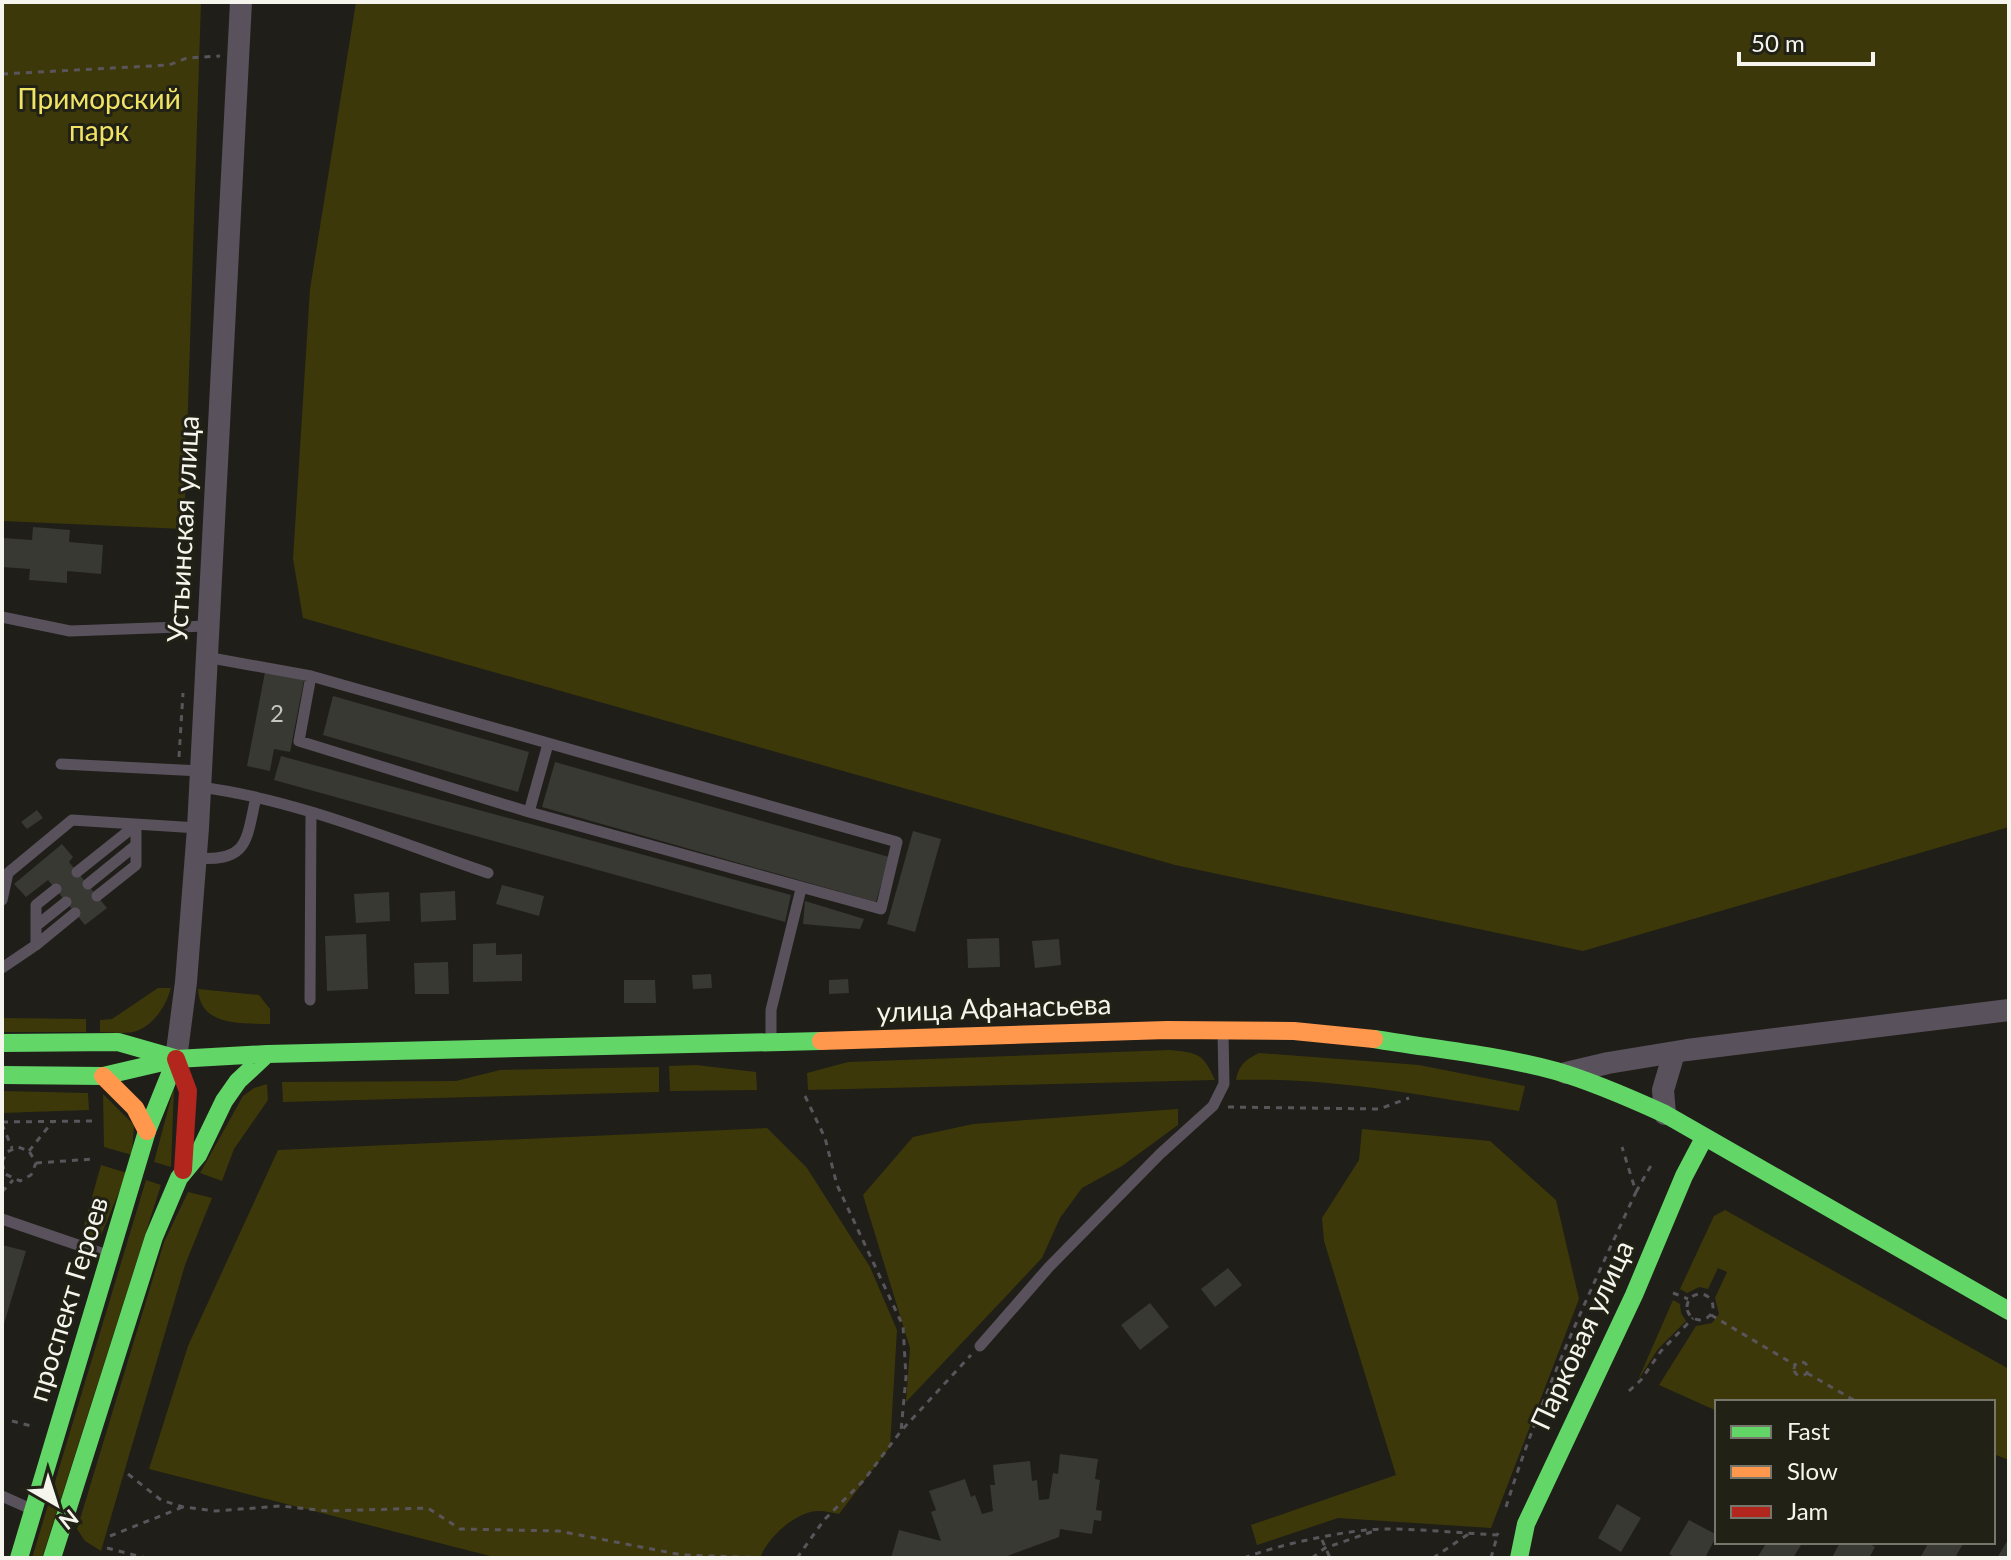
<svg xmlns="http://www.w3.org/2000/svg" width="2011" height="1560" font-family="Lato,sans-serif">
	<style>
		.green { fill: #3c3809 }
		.building { fill: #393934 }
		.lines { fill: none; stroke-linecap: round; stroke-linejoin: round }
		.path { stroke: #5a555b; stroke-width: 3; stroke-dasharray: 6 6; stroke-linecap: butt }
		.lane { stroke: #59515c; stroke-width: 11 }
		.street { stroke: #59515c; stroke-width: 22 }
		.fast { stroke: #63d668; stroke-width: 18 }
		.slow { stroke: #ff974d; stroke-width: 18 }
		.jam { stroke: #b3261e; stroke-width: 18 }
		.labels { text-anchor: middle; stroke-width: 6; stroke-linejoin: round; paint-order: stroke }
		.number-label { font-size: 24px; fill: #c6c6bf }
		.park-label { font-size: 28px; fill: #f0e465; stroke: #222115 }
		.street-label { font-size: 28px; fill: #f5f5ed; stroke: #222115 }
	</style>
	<rect width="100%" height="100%" fill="#1f1e18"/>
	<path class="green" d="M2 2H201L184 529 2 521Z
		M356 2H2009V827L1583 951 1175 865 303 618 293 559 310 289Z
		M158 988H171C166 1006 153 1027 133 1032 124 1034 110 1032 100 1032V1020L112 1019Z
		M198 989 259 995 270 1009V1024C242 1023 200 1027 198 989Z
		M2 1018 86 1019V1032H2Z
		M1170 1050C1198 1053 1203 1053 1215 1080L808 1090 807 1073 848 1062Z
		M1259 1053 1419 1065 1525 1086 1519 1111C1425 1096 1331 1077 1236 1080 1239 1065 1245 1060 1259 1053Z
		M696 1065 756 1072 757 1090 670 1091 669 1066Z
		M659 1067V1092L283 1102 282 1082 456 1081 500 1070Z
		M267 1084 268 1100 234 1149 222 1181 200 1173 243 1096 254 1088Z
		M174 1087 171 1167 154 1162Z
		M2 1091 88 1093 89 1110 2 1113Z
		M103 1094 134 1125 132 1155 104 1147Z
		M1178 1109V1125L1122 1166 1082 1188 1060 1218 1042 1258 906 1402 910 1348 863 1195 913 1137 973 1124Z
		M767 1128 807 1168 870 1267 897 1330 890 1447 839 1514C833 1513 826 1511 819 1511 796 1511 768 1537 760 1558H498L149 1469 188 1346 278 1150Z
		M1362 1129 1490 1141 1556 1200 1579 1299 1491 1528 1338 1518 1257 1545 1251 1525 1396 1475 1324 1241 1322 1218 1359 1160Z
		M101 1165 127 1173 99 1240 81 1236Z
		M146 1180 161 1185 42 1558H32Z
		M188 1192 212 1198 185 1265 101 1551 85 1541 77 1529 164 1242Z
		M1725 1210 2009 1369V1460L1993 1454V1402H1717V1411L1659 1385 1696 1326 1712 1323 1719 1314 1715 1298 1727 1272 1718 1268 1708 1289 1699 1287 1687 1293 1680 1289 1714 1216Z
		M1673 1300 1680 1304 1681 1313 1686 1321 1658 1349 1638 1380Z"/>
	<path class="building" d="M33 527 70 530 69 542 103 545 101 574 67 571V583L29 580 30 569 2 567 4 538 32 540Z
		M265 672 304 680 290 752 274 749 270 771 247 766Z
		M333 696 529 752 518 792 323 735Z
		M281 756 791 895 785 922 274 780Z
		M555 762 889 857 876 902 542 807Z
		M37 810 43 818 27 829 21 822Z
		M913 831 941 839 915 932 887 924Z
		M62 844 73 857 69 862 107 908 85 925 48 880 26 897 14 884Z
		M502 885 544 896 539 916 496 904Z
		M455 891 456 920 421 922 420 893Z
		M389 892 390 921 356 923 354 894Z
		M805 901 864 919 860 929 803 924Z
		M366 934 368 989 327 991 325 936Z
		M999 938 1000 967 968 968 967 939Z
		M1059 939 1061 965 1035 968 1032 941Z
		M496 943V955L522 954V981L473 982V944Z
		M448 962 449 994H415L414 963Z
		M711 974 712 988 693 989 692 975Z
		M848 979 849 993 829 994V980Z
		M624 980H655L656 1003H624Z
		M2 1245 26 1251 3 1327H2Z
		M1228 1268 1242 1285 1215 1307 1201 1289Z
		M1150 1303 1169 1327 1140 1350 1121 1325Z
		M1060 1454 1098 1459 1095 1479 1100 1480 1096 1510 1102 1511 1101 1521 1094 1520 1092 1534 1060 1529 1059 1537 1002 1558H891L899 1530 941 1541 931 1512 936 1510 929 1491 965 1479 971 1497 975 1495 982 1514 993 1511 990 1485H995L993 1465 1030 1461 1032 1481 1037 1480 1039 1500 1049 1499 1053 1473 1058 1474Z
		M1617 1504 1641 1518 1621 1552 1598 1538Z
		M1689 1520 1717 1535 1705 1558H1676L1669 1554Z
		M2009 1538V1558H1997Z
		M1767 1542H1795L1801 1545 1793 1558H1757Z
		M1840 1542H1866L1875 1547 1869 1558H1832Z
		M1929 1542H1964L1955 1558H1920Z"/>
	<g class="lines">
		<path class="path" d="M2 74 169 65 187 58 220 56
			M179 757 183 693
			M805 1096 825 1138 837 1185 903 1326 906 1377 901 1431
			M1228 1107 1379 1109 1409 1098
			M2 1122 95 1121
			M2 1124 12 1148
			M29 1151 53 1121
			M2 1162 7 1152 18 1147 29 1151 36 1163 31 1175 20 1181 5 1174 2 1162
			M36 1163 94 1159
			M2 1192 13 1180
			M1636 1192 1653 1162
			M1673 1293 1688 1299
			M1687 1307a13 13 0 1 1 26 0a13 13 0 1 1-26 0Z
			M1711 1315 1795 1365
			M1794 1369a7 7 0 1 1 14 0a7 7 0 1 1-14 0Z
			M1807 1373 1857 1402
			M1629 1391 1641 1380 1661 1351 1693 1318
			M1866 1402H1875
			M12 1421 35 1427
			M128 1474 161 1500 183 1507 215 1511 281 1506 327 1511 428 1508 460 1529 559 1531 682 1555 770 1558
			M1506 1507C1540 1398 1588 1295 1636 1192L1622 1147
			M110 1536 183 1507
			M1322 1540 1330 1558
			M107 1548 146 1558
			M797 1558 824 1520 864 1480 901 1431 971 1355
			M1244 1558C1277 1545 1349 1529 1385 1529 1422 1529 1460 1533 1498 1535
			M1312 1558 1325 1548 1374 1531
			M1433 1558 1470 1533
			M1491 1558 1498 1533"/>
		<path class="lane" d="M2 617 70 631 207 626
			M206 657 311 676 897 842 881 909 529 812 299 741 311 676
			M61 764 201 771
			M200 787C299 800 394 841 488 873
			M529 812 548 744
			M195 858C249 862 246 841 256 797
			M77 872 136 825
			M88 884 136 845
			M97 896 136 865V825
			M2 900 8 873 72 820 198 828
			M36 926 66 902
			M36 945V905L56 889
			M2 968 36 945 75 913
			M310 1000 311 813
			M771 1042V1010L801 889
			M2 1219 110 1256
			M980 1346 1049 1267 1160 1154 1213 1106 1224 1084 1223 1031
			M2 1496 31 1509"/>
		<path class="street" d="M176 1059 186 982 198 828 241 2
			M1566 1073 1608 1063 1687 1050 2009 1010
			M1665 1114 1663 1090 1674 1053"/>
		<path class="fast" d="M1374 1039C1434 1049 1497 1055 1556 1071 1594 1082 1630 1098 1665 1114L2009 1311
			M2 1043 118 1042 174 1058
			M2 1075 103 1076 176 1059 267 1054 821 1041
			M19 1558 147 1131 176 1059
			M52 1558 154 1237 179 1178 198 1155 224 1101 238 1081 267 1054
			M1519 1558 1526 1524 1634 1295 1684 1176 1704 1138"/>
		<path class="slow" d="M821 1041 1167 1030 1294 1031 1374 1039
			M103 1076 135 1108 147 1131"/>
		<path class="jam" d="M176 1059 188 1091 183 1170"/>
	</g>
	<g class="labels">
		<g class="number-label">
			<text x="277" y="722">2</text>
		</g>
		<g class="park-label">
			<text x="99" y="109">Приморский<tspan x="99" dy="32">парк</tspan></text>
		</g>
		<g class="street-label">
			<text transform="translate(183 529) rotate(-87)" y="10">Устьинская улица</text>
			<text transform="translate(994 1008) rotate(-2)" y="10">улица Афанасьева</text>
			<text transform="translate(68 1299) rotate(-73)" y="10">проспект Героев</text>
			<text transform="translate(1582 1335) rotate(-65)" y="10">Парковая улица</text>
		</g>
	</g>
	<rect width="2011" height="1560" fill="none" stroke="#f5f5ed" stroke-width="8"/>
	<rect x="1715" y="1400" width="280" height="144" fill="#222115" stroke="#76766b" stroke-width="2"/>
	<rect x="1731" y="1426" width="40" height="12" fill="#63d668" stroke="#76766b" stroke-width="2"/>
	<text x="1787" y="1440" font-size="24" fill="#f5f5ed">Fast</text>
	<rect x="1731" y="1466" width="40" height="12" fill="#ff974d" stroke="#76766b" stroke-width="2"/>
	<text x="1787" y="1480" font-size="24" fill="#f5f5ed">Slow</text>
	<rect x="1731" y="1506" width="40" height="12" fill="#b3261e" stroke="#76766b" stroke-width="2"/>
	<text x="1787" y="1520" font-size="24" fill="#f5f5ed">Jam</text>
	<g transform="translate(56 1504) rotate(141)" stroke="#222115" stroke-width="6" paint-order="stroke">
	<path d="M0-6L14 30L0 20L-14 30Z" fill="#f5f5ed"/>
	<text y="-12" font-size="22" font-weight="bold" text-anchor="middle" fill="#f5f5ed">N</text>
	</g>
	<path d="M1739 52v12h134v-12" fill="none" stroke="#f5f5ed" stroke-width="4"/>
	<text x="1751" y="52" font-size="24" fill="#f5f5ed" stroke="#222115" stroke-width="6" paint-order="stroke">50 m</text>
</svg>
